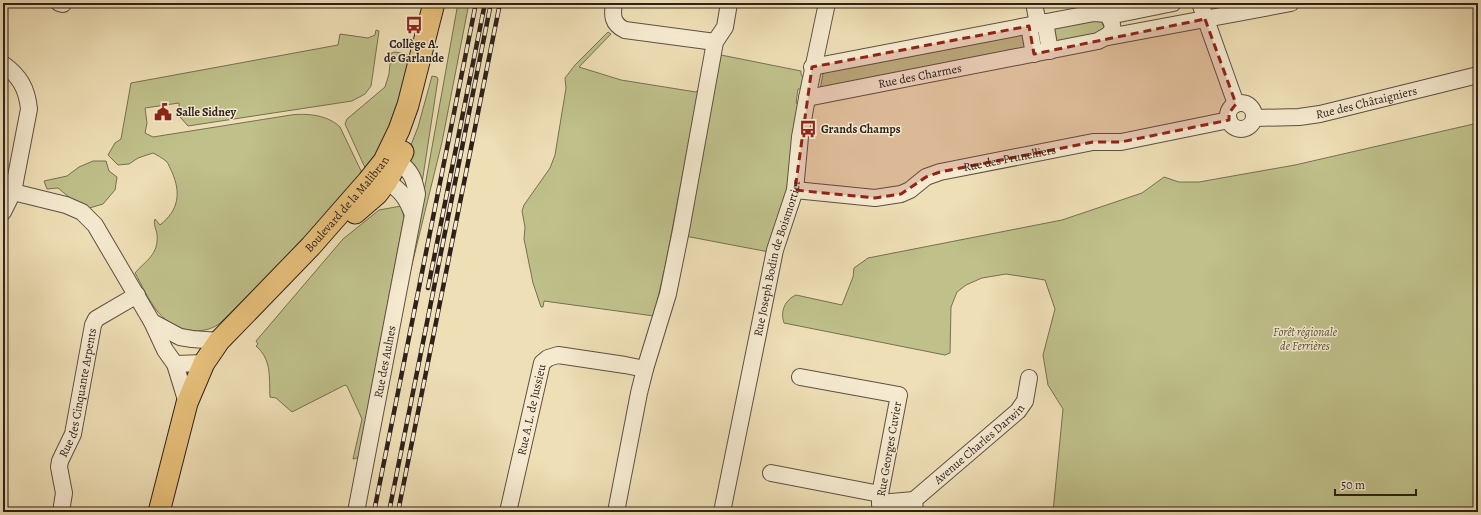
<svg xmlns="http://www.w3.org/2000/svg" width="1481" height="515" font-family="Alegreya,serif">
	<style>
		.green { fill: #bfc08a; stroke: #767053 }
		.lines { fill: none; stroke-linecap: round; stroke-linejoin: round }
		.minor-casing { stroke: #5e5042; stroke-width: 18 }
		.major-casing { stroke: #2e211c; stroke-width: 23 }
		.minor { stroke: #f5ead0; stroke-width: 16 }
		.major { stroke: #e8c07b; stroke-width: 21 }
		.rail-casing { stroke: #2e211c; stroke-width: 4.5 }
		.rail { stroke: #f5ead0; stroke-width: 3; stroke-dasharray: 9; stroke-linecap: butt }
		.marked { fill: #8f2418; fill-opacity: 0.2; stroke: #8f2418; stroke-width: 3; stroke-dasharray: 8 5; stroke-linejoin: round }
		.labels { text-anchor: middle; stroke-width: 3; stroke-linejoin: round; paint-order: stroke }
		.poi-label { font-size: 12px; font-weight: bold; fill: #2e211c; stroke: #f5ead0; text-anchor: start }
		.street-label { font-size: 12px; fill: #2e211c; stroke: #f5ead0 }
		.park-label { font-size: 12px; font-style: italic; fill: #5a513d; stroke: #f5ead0 }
	</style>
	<rect width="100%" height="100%" fill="#efdfb6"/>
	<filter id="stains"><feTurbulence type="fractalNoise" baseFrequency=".005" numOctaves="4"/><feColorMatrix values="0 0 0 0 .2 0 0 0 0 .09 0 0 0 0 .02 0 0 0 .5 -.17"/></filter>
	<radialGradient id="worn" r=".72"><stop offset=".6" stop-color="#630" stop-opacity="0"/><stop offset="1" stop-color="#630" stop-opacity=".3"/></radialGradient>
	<path class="green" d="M458 3H469L442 142 395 334 425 186Z
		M1100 19 1104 27 1101 35 1055 47 1053 23Z
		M1022 29 1026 48 820 90 824 68Z
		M376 30 379 31 371 86 365 94 352 101 188 126 180 117 179 103 145 108 147 123 145 133 153 137 291 115C307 113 328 115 340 127L363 175 285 259 219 324C210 330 200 332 189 330 158 325 149 298 135 273 146 260 159 255 157 234 156 229 153 224 155 219L160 225C179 210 181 193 172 172 170 169 169 164 166 161 162 158 157 155 153 153L138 158 129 164 118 165 108 155 115 143 121 139 131 83 338 45 340 34 368 38 375 35Z
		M608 32 611 34 579 67 621 80 696 92 699 89 666 262 654 316 544 301 543 307H541L533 283 524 239 525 227 522 211 524 205 550 168 555 155 566 88 565 78 575 65Z
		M395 52 406 54 410 57 400 108 367 172 345 124 347 119 385 87 389 74 391 53Z
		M721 55 801 71V74L803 78 801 89H798L796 103 798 104 791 180 769 252 685 236Z
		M432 76 437 77 438 79 422 183 410 165 409 150 418 127Z
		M1478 123V512H1053L1063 409 1048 385 1043 355 1055 309 1045 280 1006 274 982 278 966 285 957 292 951 307 950 353 945 355 784 323C780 311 785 300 796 295L842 305 853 277 854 268 868 258 1062 220 1142 193 1164 177 1179 182H1199L1295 165Z
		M93 161H106L109 171 117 177 115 190 103 204 86 209 75 202 58 188 47 189 44 181 67 176 79 167Z
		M401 206 404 217 359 455 357 458 353 459 362 419 347 386 345 385 292 412 276 398 270 397C269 377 272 360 256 346L258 344 256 341 343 239 379 210Z"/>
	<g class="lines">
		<g class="minor-casing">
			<g id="minor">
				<path d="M59 3 63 4"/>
				<path d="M614 3C612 15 612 24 625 30L715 42"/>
				<path d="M1034 3 1038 24"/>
				<path d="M1200 3 1236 104"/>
				<path d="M1109 16 1173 3"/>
				<path d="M1045 22 1050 51"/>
				<path d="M1029 26 1034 54"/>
				<path d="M1103 38 1291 3"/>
				<path d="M3 64C20 76 27 89 29 109L13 192 3 212"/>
				<path id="s1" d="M807 98 1098 41C1113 33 1117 29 1107 14L1094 13 812 67"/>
				<circle cx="1241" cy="116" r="13"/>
				<path id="s2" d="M1254 118 1299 117 1320 114 1478 75"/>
				<path d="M387 181C401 191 406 197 412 212"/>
				<path id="s3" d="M795 190 875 198 901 194 910 190 926 177 940 172 1093 142H1121L1229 120"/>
				<path d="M13 192 66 205 82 212 95 225 152 322 165 350 175 364 187 403"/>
				<path d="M152 322 180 337 192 339 219 341"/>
				<path d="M175 364 204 363"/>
				<path d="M800 377 899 395 880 494V503"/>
				<path d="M771 473 880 494"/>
				<path id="s4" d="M914 500 1018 411 1025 401 1029 378"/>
				<path id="s5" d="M61 512 64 493 59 467 60 461 73 434 93 325 96 319 101 316 137 295"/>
				<path id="s6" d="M356 512 417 194C414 178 411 171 398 161"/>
				<path id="s7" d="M508 512 542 363 548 358 558 355 625 365 645 369"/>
				<path d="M616 512 639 393 645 369 668 294 681 230 715 42 725 27 729 3"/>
				<path id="s8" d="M722 512 775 250 795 190 800 137 807 98 827 3"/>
				<path d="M881 512 880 503 914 500 915 512"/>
			</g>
		</g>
		<g class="major-casing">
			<g id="major">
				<path d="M355 213 377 194 387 181 403 152"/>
				<path id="s9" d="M159 512 187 403 204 363 219 341 311 246 368 181 384 161 399 130 408 105 434 3"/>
			</g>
		</g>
		<use href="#minor" class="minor"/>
		<use href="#major" class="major"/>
		<g class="rail-casing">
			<path id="rail" d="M428 288 485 3
				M374 512 476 3
				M389 512 491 3
				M398 512 500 3"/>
		</g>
		<use href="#rail" class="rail"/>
	</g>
	<path class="marked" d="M1205 19 1236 104 1229 113V120L1121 142H1093L940 172 926 177 901 194 875 198 795 190 812 67 1029 26 1034 54Z"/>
	<defs>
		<g id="bus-bare" transform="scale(1.38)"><path d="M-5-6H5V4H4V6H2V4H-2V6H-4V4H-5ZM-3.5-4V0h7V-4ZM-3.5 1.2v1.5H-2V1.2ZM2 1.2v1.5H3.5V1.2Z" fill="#8f2418" stroke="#f5ead0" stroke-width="2.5" paint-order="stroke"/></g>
		<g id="civic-bare" transform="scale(1.38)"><path d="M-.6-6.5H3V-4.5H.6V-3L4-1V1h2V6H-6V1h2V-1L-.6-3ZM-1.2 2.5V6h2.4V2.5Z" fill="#8f2418" stroke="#f5ead0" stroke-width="2.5" paint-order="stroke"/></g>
	</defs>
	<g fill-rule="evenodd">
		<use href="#bus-bare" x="414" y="25"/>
		<use href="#civic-bare" x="163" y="112"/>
		<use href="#bus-bare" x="808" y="129"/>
	</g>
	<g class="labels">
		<g class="poi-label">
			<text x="414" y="48" text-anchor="middle">Collège A.<tspan x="414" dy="14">de Garlande</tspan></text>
			<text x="176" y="116">Salle Sidney</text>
			<text x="821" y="133">Grands Champs</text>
		</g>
		<g class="street-label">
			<text dy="4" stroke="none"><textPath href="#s1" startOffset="115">Rue des Charmes</textPath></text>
			<text dy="4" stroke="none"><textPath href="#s2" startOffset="114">Rue des Châtaigniers</textPath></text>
			<text dy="4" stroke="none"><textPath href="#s3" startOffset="223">Rue des Prunelliers</textPath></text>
			<text dy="4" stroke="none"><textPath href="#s9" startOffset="370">Boulevard de la Malibran</textPath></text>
			<text dy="4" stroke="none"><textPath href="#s8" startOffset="260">Rue Joseph Bodin de Boismortier</textPath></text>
			<text dy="4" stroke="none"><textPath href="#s6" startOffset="153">Rue des Aulnes</textPath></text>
			<text dy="4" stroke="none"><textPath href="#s5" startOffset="123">Rue des Cinquante Arpents</textPath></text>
			<text dy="4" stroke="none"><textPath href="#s7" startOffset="105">Rue A.L. de Jussieu</textPath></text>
			<text dy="4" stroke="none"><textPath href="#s4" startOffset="86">Avenue Charles Darwin</textPath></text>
			<text transform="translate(889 449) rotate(-80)" y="4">Rue Georges Cuvier</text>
		</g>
		<g class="park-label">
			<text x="1305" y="336">Forêt régionale<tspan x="1305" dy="14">de Ferrières</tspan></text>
		</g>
	</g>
	<rect width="1481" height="515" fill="none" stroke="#efdfb6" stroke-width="16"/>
	<rect x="4" y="4" width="1473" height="507" fill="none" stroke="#2e211c" stroke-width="2"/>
	<rect x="8" y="8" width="1465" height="499" fill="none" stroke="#2e211c"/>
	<path d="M1335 489v6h81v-6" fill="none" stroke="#2e211c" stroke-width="2"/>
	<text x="1341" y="489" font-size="12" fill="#2e211c" stroke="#f5ead0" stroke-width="3" paint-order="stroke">50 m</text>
	<rect width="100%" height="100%" filter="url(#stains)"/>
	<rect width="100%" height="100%" fill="url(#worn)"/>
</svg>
